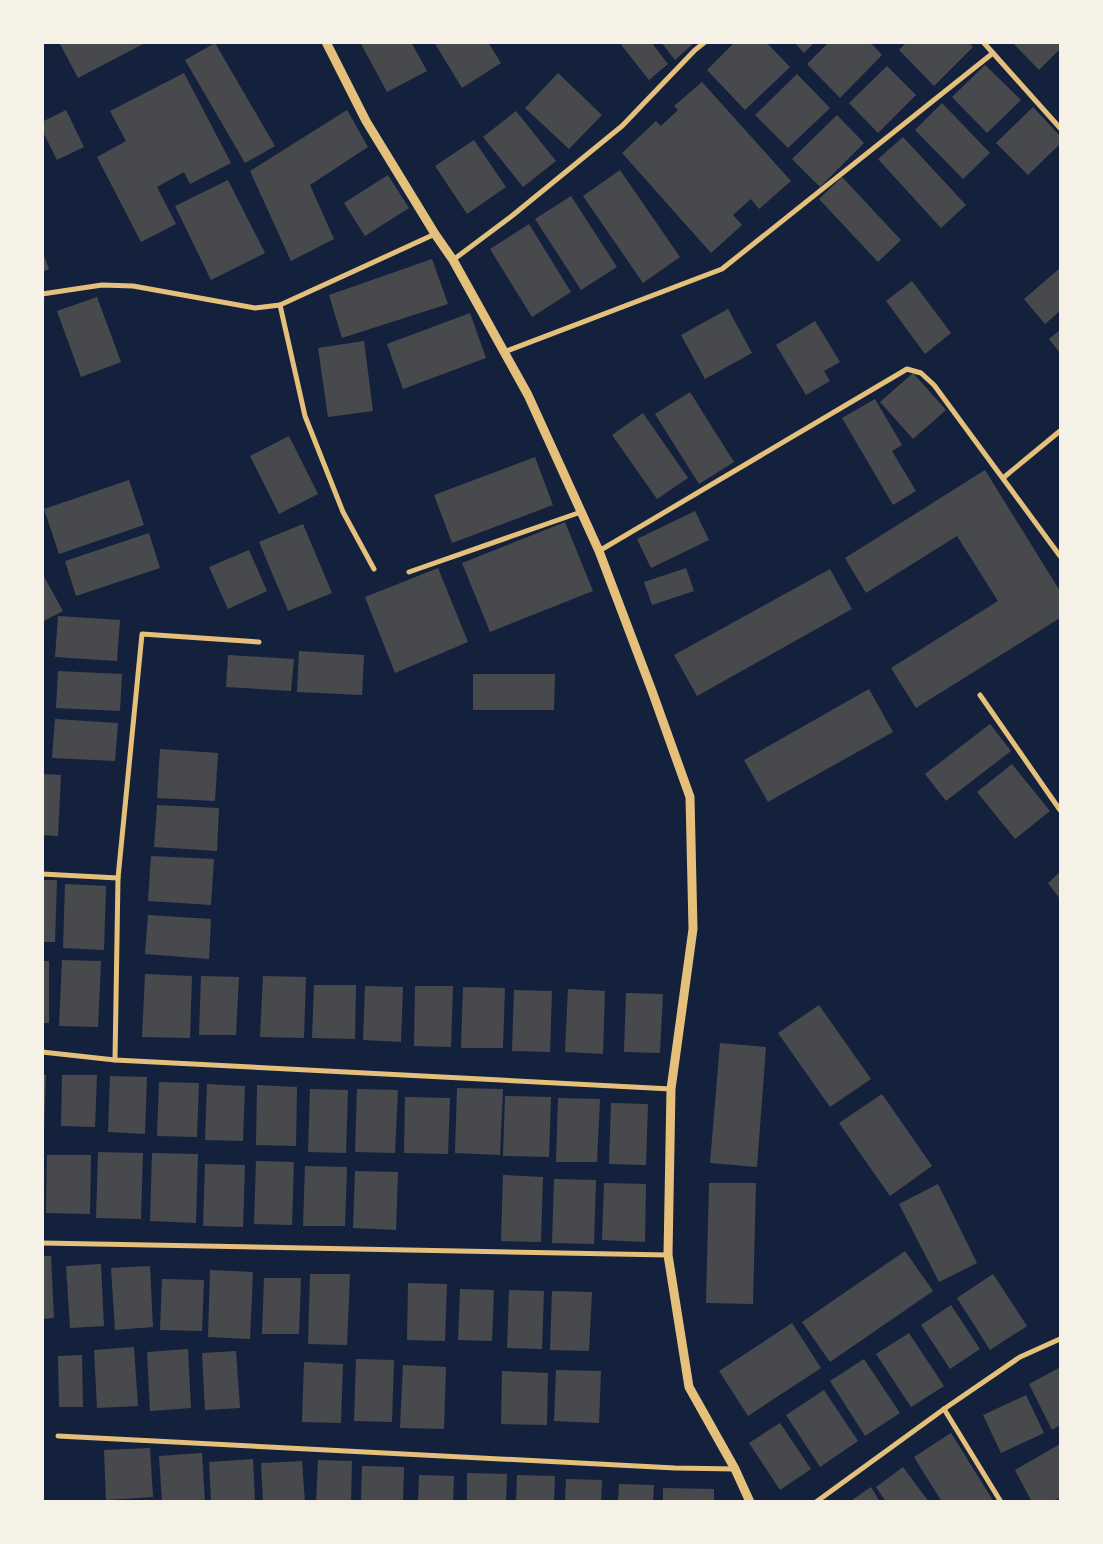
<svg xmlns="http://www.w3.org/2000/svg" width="1103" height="1544" font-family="'Source Serif 4',serif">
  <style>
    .building { fill: #48494c }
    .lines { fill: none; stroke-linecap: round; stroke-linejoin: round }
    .minor { stroke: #e5c07b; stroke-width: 5 }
    .tertiary { stroke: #e5c07b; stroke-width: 9 }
  </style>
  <rect width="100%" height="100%" fill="#14213d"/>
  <g class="building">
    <polygon points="59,42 147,42 78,78"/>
    <polygon points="360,42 411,42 427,71 387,92"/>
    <polygon points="434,42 488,42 501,63 462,88"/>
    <polygon points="619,42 651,42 668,64 649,80"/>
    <polygon points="661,42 695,42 675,60"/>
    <polygon points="735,42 766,42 790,67 745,110 707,70"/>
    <polygon points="794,42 815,42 804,53"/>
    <polygon points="829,42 870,42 882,55 840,98 807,64"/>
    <polygon points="907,42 969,42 973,47 934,86 899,50"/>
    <polygon points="1012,42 1060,42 1060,49 1039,70"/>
    <polygon points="215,43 275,146 245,163 185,60"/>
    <polygon points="985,65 1021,100 987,133 952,97"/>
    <polygon points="887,66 916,95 878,133 849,103"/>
    <polygon points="184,73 231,163 190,184 184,172 157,187 176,224 141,242 97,157 126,141 110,111"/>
    <polygon points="558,73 602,115 569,149 525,108"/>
    <polygon points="797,74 830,108 788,148 755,115"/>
    <polygon points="702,82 791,181 759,209 751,199 733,215 742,225 711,253 622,153 656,121 661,126 678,110 674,106"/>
    <polygon points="942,103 990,153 963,179 915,130"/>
    <polygon points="1033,107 1060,136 1060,144 1028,175 996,143"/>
    <polygon points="66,110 84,147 57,160 42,130 42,122"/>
    <polygon points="347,110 368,147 310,185 334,239 291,261 250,171"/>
    <polygon points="516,111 556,161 523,187 483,137"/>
    <polygon points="837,115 864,143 820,187 792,159"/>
    <polygon points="903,137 966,205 941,228 878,159"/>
    <polygon points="474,140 506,187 467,214 435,166"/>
    <polygon points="620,170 680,257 643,283 583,196"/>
    <polygon points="388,175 409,208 365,236 344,203"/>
    <polygon points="842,177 901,240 878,262 819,199"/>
    <polygon points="228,180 265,253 211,280 175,206"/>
    <polygon points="571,196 617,267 581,290 535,219"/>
    <polygon points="529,224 571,292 532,317 490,249"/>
    <polygon points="43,253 49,269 43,272"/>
    <polygon points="432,259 448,304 342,338 329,295"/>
    <polygon points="1060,268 1060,311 1045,324 1024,299"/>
    <polygon points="912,281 951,333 925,354 886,301"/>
    <polygon points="97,297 121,362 81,377 57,311"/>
    <polygon points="728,309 752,353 705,379 681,335"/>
    <polygon points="470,313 486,358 403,389 387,344"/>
    <polygon points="815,321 840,362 824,371 830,381 806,395 776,345"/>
    <polygon points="1060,330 1060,353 1049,339"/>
    <polygon points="364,341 373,411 328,417 318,348"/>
    <polygon points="913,373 946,410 913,439 880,402"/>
    <polygon points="690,392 734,462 699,484 655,414"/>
    <polygon points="875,399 902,445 892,451 916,491 893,505 842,418"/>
    <polygon points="643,413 688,478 657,499 612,435"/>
    <polygon points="289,436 318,494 279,514 250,456"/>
    <polygon points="535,457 553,505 452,543 434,495"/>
    <polygon points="985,470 1060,591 1060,618 916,708 891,668 998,601 957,536 866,593 845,558"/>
    <polygon points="129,480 144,525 59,554 44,509"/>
    <polygon points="695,511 709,540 651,568 637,539"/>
    <polygon points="565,522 593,591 490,632 462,563"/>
    <polygon points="303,524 332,593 288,611 259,542"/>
    <polygon points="149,533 160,568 76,596 65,561"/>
    <polygon points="249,550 267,591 228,609 209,567"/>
    <polygon points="438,568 468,642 395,673 365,597"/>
    <polygon points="686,568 694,591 652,605 644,582"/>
    <polygon points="830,569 852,609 697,696 674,655"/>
    <polygon points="42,573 63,611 42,622"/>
    <polygon points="58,616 120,620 117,661 55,657"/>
    <polygon points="299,651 364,655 362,695 297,692"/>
    <polygon points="228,655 294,659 291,691 226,687"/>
    <polygon points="58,671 122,674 120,711 56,708"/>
    <polygon points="473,674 555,674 554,710 473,710"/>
    <polygon points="869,689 893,732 768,802 744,760"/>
    <polygon points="55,719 118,723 115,761 52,758"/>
    <polygon points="990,724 1011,751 946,801 925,774"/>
    <polygon points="160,749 218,753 215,801 157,798"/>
    <polygon points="1012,764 1050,811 1015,839 977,792"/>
    <polygon points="42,774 61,775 58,836 42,835"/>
    <polygon points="157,805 219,808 217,851 154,847"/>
    <polygon points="151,856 214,859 211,905 148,901"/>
    <polygon points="1060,872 1060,899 1048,883"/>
    <polygon points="42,880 57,880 55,942 42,942"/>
    <polygon points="65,884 106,886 104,950 63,948"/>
    <polygon points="148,915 211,919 209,959 145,954"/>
    <polygon points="62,960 101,961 98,1027 59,1026"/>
    <rect x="42" y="961" width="7" height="62"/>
    <polygon points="145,974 192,976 190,1038 142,1037"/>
    <polygon points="201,976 239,977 236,1035 199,1035"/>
    <polygon points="263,976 306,977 304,1038 260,1037"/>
    <polygon points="314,985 356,985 355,1039 312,1038"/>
    <polygon points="365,986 403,987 401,1042 363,1040"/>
    <polygon points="415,986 453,986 451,1047 414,1046"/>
    <polygon points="463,987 505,988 503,1048 461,1048"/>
    <polygon points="568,989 605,991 603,1054 565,1052"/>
    <polygon points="514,990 552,991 550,1052 512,1051"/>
    <polygon points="626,993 663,994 660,1053 624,1052"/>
    <polygon points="819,1005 871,1079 830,1107 778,1033"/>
    <polygon points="720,1043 766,1047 757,1167 710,1163"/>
    <polygon points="42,1075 46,1075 44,1127 42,1127"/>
    <polygon points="62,1075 97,1075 95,1127 61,1126"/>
    <polygon points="110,1076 147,1077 145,1134 108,1132"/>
    <polygon points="159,1082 199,1083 197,1137 157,1136"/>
    <polygon points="207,1084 245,1086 243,1141 205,1140"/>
    <polygon points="257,1085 297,1087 296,1146 256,1145"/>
    <polygon points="457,1088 503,1089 500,1155 455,1153"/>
    <polygon points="310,1089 348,1090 346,1153 308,1152"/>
    <polygon points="357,1089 398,1090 395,1153 355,1152"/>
    <polygon points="882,1094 932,1166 890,1196 839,1123"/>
    <polygon points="505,1096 551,1097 549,1157 503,1156"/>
    <polygon points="405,1097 450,1098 448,1154 404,1153"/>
    <polygon points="558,1098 600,1099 597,1162 556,1162"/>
    <polygon points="611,1103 648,1104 646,1165 609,1164"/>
    <polygon points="98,1152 143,1153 141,1219 96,1218"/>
    <polygon points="152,1153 198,1154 196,1223 150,1221"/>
    <polygon points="47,1155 91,1155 90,1214 46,1213"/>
    <polygon points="256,1161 294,1162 292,1225 254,1224"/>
    <polygon points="205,1164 245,1165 243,1227 203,1226"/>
    <polygon points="305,1166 347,1167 345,1226 303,1226"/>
    <polygon points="355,1171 398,1172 396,1230 353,1228"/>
    <polygon points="503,1175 543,1177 541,1242 501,1241"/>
    <polygon points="554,1179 596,1180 594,1244 552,1243"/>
    <polygon points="604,1183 646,1184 645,1242 602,1240"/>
    <polygon points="709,1183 756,1183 753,1304 706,1303"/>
    <polygon points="938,1184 977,1263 939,1282 899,1204"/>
    <polygon points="905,1251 933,1291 830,1362 802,1322"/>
    <polygon points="42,1256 51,1256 54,1318 42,1319"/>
    <polygon points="101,1264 104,1326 70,1328 66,1266"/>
    <polygon points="150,1266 153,1327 115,1330 111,1268"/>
    <polygon points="210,1270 253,1272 250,1339 208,1337"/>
    <polygon points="310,1274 350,1274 347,1345 308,1344"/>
    <polygon points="993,1274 1027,1326 990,1350 957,1298"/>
    <polygon points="264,1278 301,1278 299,1334 262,1334"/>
    <polygon points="162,1279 204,1280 202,1331 160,1330"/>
    <polygon points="408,1283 447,1284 445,1341 407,1340"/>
    <polygon points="460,1289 494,1290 492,1341 458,1340"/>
    <polygon points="509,1290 544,1291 542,1349 507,1348"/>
    <polygon points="552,1291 592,1292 589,1351 550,1350"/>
    <polygon points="951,1305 980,1349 950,1369 921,1325"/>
    <polygon points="792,1323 821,1368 748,1416 719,1371"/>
    <polygon points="909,1333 944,1386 911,1407 876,1354"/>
    <polygon points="134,1347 138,1406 97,1408 94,1350"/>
    <polygon points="188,1349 191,1408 150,1411 147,1352"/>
    <polygon points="236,1351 240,1408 205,1410 202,1353"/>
    <polygon points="82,1355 83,1407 59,1407 58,1356"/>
    <polygon points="356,1359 394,1360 392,1422 354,1421"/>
    <polygon points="864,1359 900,1413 865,1436 830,1381"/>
    <polygon points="304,1362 343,1364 341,1423 302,1422"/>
    <polygon points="403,1365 446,1367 444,1429 400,1428"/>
    <polygon points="1059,1368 1060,1371 1060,1425 1052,1430 1029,1384"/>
    <polygon points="556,1370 601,1371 599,1423 554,1421"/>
    <polygon points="502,1371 548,1373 547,1425 501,1424"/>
    <polygon points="824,1390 858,1441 820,1467 786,1415"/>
    <polygon points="1026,1395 1044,1433 1001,1453 983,1415"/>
    <polygon points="780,1423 811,1469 780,1490 749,1443"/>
    <polygon points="951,1433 994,1502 942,1502 914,1457"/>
    <polygon points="1060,1444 1060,1497 1053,1502 1032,1502 1015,1470"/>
    <polygon points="150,1448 153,1497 106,1500 104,1450"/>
    <polygon points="202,1453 205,1502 162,1502 159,1456"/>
    <polygon points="253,1459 255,1502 211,1502 209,1462"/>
    <polygon points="318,1460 352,1461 351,1502 316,1502"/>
    <polygon points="302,1461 305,1502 263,1502 261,1463"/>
    <polygon points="362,1466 404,1467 403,1502 361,1502"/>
    <polygon points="903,1467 929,1502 886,1502 876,1487"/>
    <polygon points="467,1473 507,1474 506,1502 467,1502"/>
    <polygon points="419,1475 454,1476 453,1502 418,1502"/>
    <polygon points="517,1475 555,1476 554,1502 516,1502"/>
    <polygon points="566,1479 602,1480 601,1502 565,1502"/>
    <polygon points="619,1484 654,1485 653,1502 618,1502"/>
    <polygon points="871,1487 880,1502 849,1502"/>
    <polygon points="663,1488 714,1489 714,1502 663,1502"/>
  </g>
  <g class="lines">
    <g class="minor">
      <polyline points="993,53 1060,128"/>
      <polyline points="453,260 513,215 622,126 695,50 705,42"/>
      <polyline points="42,294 102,285 133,286 255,308 280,305 435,234"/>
      <polyline points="280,305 305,416 343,512 374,569"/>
      <polyline points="504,352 722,269 993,53 983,42"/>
      <polyline points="1003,478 1060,431"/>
      <polyline points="599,551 907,369 921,373 934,385 1060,556"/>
      <polyline points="409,572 581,512"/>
      <polyline points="980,695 1060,810"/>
      <polyline points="42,874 118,878"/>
      <polyline points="42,1052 115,1060 671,1089"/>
      <polyline points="115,1060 118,878 142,634 259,642"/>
      <polyline points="42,1243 668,1255"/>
      <polyline points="944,1409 1001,1502"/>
      <polyline points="58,1436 675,1468 735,1469"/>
      <polyline points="816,1502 944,1409 1020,1357 1060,1339"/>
    </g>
    <polyline class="tertiary" points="326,42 366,121 435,234 453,260 528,395 599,551 652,691 690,797 693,929 671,1089 668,1255 689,1387 735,1469 750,1502"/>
  </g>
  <rect width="1103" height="1544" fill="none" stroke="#f6f1e7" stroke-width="88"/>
</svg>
